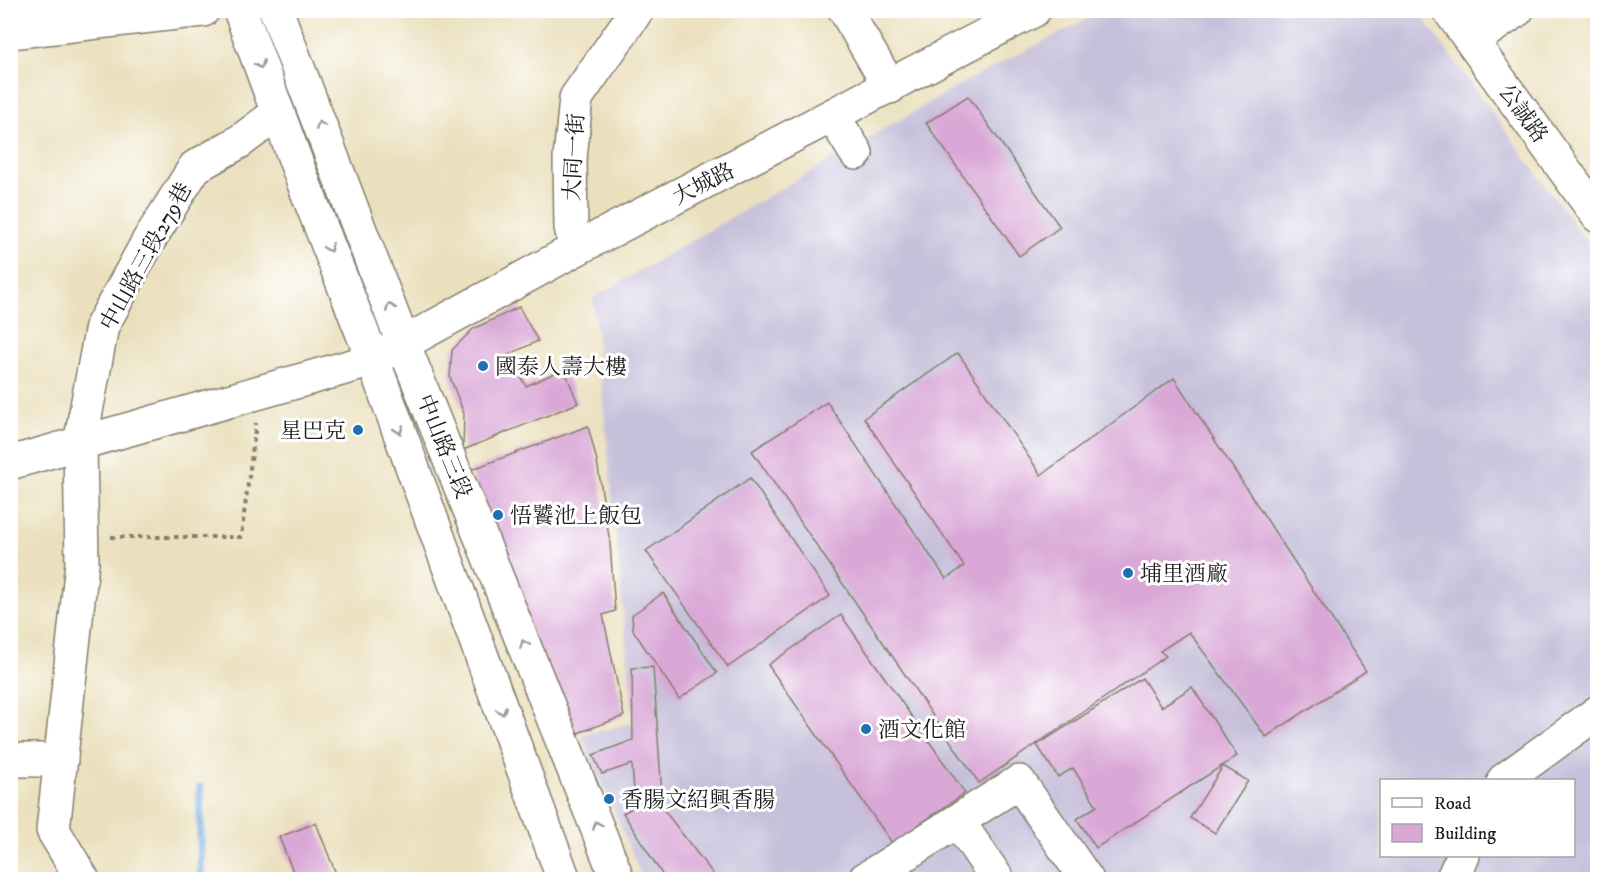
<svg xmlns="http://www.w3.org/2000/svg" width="1608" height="890" font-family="'IM FELL DW Pica','Noto Serif TC',serif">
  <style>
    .industrial { fill: #c6c0da; fill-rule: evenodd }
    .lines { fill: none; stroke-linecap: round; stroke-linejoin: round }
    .stream { stroke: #70a9e0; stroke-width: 8 }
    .building { fill: #daa8d7 }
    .minor-casing { stroke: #847e6d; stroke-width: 36 }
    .path { stroke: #847e6d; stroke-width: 4; stroke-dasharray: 4.5 4.5; stroke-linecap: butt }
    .minor { stroke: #fff; stroke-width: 33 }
    .oneway { stroke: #999 }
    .poi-dot { fill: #1f6fb2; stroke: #fff; stroke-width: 2 }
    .labels { text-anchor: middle; stroke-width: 6; stroke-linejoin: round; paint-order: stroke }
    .street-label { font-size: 22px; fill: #1c1c1c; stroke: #fff }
    .poi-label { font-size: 22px; fill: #1c1c1c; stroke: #fff; text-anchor: start }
  </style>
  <rect width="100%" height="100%" fill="#fff"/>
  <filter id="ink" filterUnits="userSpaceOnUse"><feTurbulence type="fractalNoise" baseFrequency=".0167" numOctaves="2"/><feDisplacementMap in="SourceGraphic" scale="12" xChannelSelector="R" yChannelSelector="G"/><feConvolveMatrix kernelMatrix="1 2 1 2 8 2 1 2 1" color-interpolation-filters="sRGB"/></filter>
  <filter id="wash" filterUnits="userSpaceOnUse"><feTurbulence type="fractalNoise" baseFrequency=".008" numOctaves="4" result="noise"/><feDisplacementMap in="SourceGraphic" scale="24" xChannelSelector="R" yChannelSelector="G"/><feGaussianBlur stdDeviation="1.35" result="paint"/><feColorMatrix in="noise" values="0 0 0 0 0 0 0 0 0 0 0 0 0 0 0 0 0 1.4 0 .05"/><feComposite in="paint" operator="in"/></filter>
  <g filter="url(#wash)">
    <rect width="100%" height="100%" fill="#ebe0be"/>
    <path class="industrial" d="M1103,11H1418L1597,256V879H643L581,735L634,723L593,298L970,79ZM1382,780H1574V856H1382Z"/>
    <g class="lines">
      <polyline class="stream" points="200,788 201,880"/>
    </g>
    <g id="blocks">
      <g class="building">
        <polygon points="968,96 1060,227 1019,256 926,123"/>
        <polygon points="519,307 538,341 508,355 526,386 564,369 578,403 463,450 464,414 450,377 452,350 473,329"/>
        <polygon points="958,353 1041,475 1174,378 1366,671 1266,737 1189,632 1160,651 1166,656 979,783 752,451 827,402 946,579 964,566 864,418"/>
        <polygon points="588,426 597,461 610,543 615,611 603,615 624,716 570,736 470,470"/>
        <polygon points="750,478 830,596 728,667 646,551"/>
        <polygon points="663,593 717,673 679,699 633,630 632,615"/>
        <polygon points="841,615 965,793 892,843 768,665"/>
        <polygon points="653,667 663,809 717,879 665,879 623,813 635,806 632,764 602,774 593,755 633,740 632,668"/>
        <polygon points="1142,678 1161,707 1192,687 1237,756 1096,848 1077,819 1097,806 1073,768 1058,777 1037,745"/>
        <polygon points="1223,766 1248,781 1215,833 1190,818"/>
        <polygon points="316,823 338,879 296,879 279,837"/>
      </g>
    </g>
  </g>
  <g filter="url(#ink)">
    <use href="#blocks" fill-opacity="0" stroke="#847e6d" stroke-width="1.5"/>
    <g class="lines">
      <g class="minor-casing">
        <g id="minor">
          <polyline points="240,10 306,189 373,360 564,880"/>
          <polyline points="276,10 403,343 618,880"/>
          <polyline points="845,10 890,87"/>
          <polyline points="1449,10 1598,216"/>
          <polyline points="10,32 203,10"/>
          <polyline points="1472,41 1517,10"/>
          <polyline points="833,116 856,153"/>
          <polyline points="576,249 571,227 570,159 576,98 637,10"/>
          <polyline points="10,463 373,360 576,249 1034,10"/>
          <polyline points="10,760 61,760"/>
          <polyline points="1504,780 1598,712"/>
          <polyline points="958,821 998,880"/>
          <polyline points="83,880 53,830 82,563 80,444 102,326 149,240 195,167 239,142 278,113"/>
          <polyline points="864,880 1019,782 1087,880"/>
          <polyline points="1452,880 1463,856"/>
        </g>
      </g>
      <polyline class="path" points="111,537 241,537 256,423"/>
      <use href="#minor" class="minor"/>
    </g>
    <defs><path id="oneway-chevron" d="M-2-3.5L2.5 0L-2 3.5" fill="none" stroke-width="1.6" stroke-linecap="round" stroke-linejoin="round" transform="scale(1.5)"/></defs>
    <g class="oneway">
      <use href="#oneway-chevron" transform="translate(260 65) rotate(70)"/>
      <use href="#oneway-chevron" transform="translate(320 125) rotate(-111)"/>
      <use href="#oneway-chevron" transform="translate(329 248) rotate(68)"/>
      <use href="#oneway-chevron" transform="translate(390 307) rotate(-111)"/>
      <use href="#oneway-chevron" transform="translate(399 430) rotate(70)"/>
      <use href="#oneway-chevron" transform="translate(524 644) rotate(-112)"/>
      <use href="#oneway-chevron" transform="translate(502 711) rotate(70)"/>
      <use href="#oneway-chevron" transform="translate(597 825) rotate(-112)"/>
    </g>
  </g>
  <g class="poi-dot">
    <circle cx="483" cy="366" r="6"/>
    <circle cx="358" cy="430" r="6"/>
    <circle cx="498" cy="515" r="6"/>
    <circle cx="1128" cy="573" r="6"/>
    <circle cx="866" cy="729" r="6"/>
    <circle cx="609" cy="799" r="6"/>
  </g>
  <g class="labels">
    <g class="street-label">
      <text transform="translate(1524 113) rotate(54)" y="8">公誠路</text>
      <text transform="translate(573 157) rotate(-87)" y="8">大同一街</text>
      <text transform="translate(703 183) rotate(-27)" y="8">大城路</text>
      <text transform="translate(145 256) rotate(-61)" y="8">中山路三段279巷</text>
      <text transform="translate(445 446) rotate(68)" y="8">中山路三段</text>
    </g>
    <g class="poi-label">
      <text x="495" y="374">國泰人壽大樓</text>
      <text x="346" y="438" text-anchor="end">星巴克</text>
      <text x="510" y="523">悟饕池上飯包</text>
      <text x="1140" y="581">埔里酒廠</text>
      <text x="878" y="737">酒文化館</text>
      <text x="621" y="807">香腸文紹興香腸</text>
    </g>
  </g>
  <rect width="1608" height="890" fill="none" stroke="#fff" stroke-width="36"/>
  <rect x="1380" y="779" width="195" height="78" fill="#ffffff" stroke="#a4a4a4" stroke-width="1.5"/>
  <rect x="1392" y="798" width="30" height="9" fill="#ffffff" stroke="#a4a4a4" stroke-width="1.5"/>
  <text x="1434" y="809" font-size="18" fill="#1c1c1c">Road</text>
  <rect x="1392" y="824" width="30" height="18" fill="#daa8d7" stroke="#a4a4a4" stroke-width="1.5"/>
  <text x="1434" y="839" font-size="18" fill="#1c1c1c">Building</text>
</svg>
